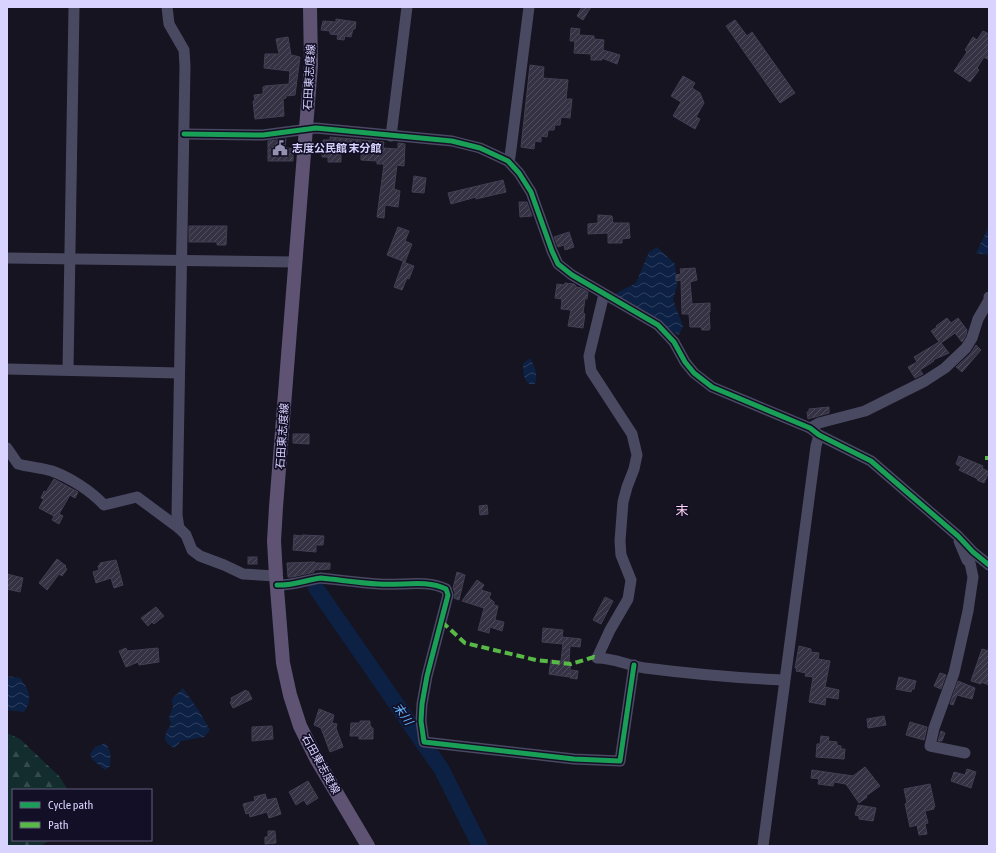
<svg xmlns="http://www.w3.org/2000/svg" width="996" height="853" font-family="'Asap Condensed','Noto Sans JP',sans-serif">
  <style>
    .forest { fill: url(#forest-firs) }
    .water { fill: url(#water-waves) }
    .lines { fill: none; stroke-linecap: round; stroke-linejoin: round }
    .river { stroke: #0d2144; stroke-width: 16 }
    .building { fill: url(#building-hatch); stroke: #433f54 }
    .minor { stroke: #4a4962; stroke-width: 11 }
    .major { stroke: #5e5373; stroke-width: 14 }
    .quiet { stroke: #58b947; stroke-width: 4; stroke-dasharray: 8 4; stroke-linecap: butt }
    .cycleway-casing { stroke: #130f26; stroke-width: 8 }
    .cycleway { stroke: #1a9f57; stroke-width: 5 }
    .labels { text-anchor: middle; stroke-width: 3.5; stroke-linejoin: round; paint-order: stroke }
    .street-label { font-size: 11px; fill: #d9d4ff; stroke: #130f26 }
    .poi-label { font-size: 11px; font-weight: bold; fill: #d9d4ff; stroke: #130f26; text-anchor: start }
    .water-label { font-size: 12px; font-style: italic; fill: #62b6ff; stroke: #130f26 }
    .quarter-label { font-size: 13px; fill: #ffd6f0; stroke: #130f26 }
  </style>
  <defs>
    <pattern id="forest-firs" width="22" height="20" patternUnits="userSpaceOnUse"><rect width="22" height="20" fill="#132c2d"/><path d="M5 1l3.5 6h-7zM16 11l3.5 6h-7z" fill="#354a4c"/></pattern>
    <pattern id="water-waves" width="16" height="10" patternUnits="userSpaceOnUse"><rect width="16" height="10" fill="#0d2144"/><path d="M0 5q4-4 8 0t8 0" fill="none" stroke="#304060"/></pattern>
    <pattern id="building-hatch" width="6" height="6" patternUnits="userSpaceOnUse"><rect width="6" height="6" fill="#343243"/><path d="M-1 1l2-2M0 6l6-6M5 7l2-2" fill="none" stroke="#514f5f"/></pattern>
  </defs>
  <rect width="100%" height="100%" fill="#161421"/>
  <polygon class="forest" points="7,733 20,739 59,776 68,790 13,790 13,840 50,840 41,846 7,846"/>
  <g class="water">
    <polygon points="989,225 989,255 976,253 988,228"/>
    <polygon points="657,247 675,264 677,285 673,300 683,326 679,335 609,297 636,283 649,252"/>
    <path d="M530,358C535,367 538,374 535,384H529C523,378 523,372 523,364Z"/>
    <path d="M7,676L20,678C29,689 33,700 24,712L7,710Z"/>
    <path d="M183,688L199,711L210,730L204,737L181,741L175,748C161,742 164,735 171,724L169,718L173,706L172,704V699Z"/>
    <path d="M105,743C111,750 111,756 110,766L105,770L93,760L90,754L95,747Z"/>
  </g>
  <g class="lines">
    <polyline class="river" points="316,588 442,770 480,846"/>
  </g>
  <g class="building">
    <polygon points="582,7 591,7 583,20 577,16"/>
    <polygon points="336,19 356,22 355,29 353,29 351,37 345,36 344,40 337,39 338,35 330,34 330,31 321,30 323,21 336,22"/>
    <polygon points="735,20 747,36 752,32 795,93 780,103 726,26"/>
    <polygon points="571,28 580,29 579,35 594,36 594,39 604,40 603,50 620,55 617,64 602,58 602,60 591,60 591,54 574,53 575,41 570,41"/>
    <polygon points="983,31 989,34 989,60 984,57 977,68 979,70 970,82 954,71 967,52 965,50 973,37 977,40"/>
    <polygon points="288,37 291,55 300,57 295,95 286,96 286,98 283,99 284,116 255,119 253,101 255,101 254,95 263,94 263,87 265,86 289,84 290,71 264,68 265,54 279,54 276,39"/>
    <polygon points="530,65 544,67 543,78 568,80 566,99 572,99 570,118 561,117 560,125 555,125 554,130 548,130 547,137 541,136 541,142 535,141 534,149 521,147"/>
    <polygon points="683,76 695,83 692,88 700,93 704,103 696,117 700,119 695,129 673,116 681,102 671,96"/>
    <polygon points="330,137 384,142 383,148 398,149 398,143 405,144 404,166 397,165 394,189 400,191 398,207 385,205 384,218 377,217 384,164 377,164 377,161 361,160 361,153 341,152 341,162 328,162 328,157 322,157 323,140 330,140"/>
    <polygon points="286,139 285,146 287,148 293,149 293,161 268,161 268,141"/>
    <polygon points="414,176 426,178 424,193 412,192"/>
    <polygon points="503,180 506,192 476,199 476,197 451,204 448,193"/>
    <polygon points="519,202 527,202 532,216 520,217"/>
    <polygon points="598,215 612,216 613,223 629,223 630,238 622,239 622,243 608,243 608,233 588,234 588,224 598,223"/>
    <polygon points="189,226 227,226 226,245 217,245 217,242 189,242"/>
    <polygon points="398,227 409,231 405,241 412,244 405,262 387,255"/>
    <polygon points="569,232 574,247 565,250 564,245 558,247 554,237"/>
    <polygon points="403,262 414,266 409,279 407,278 402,290 394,287"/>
    <polygon points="695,268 697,280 690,282 692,304 710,303 710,312 709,312 710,328 709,330 702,330 701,327 690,327 689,314 682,314 681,280 676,281 676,275 681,274 680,269"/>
    <polygon points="565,283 574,284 576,286 576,287 581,288 588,292 587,299 585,299 583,313 585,314 583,328 568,326 571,310 561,309 562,299 555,298 557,284 564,285"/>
    <polygon points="947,318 951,323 958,318 967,330 966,335 962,342 955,333 941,343 949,353 933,360 934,361 920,370 923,374 915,378 908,367 917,362 914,357 939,342 931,331 937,327 936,326"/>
    <polygon points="976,345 981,350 962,372 956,367 971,353"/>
    <polygon points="829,407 829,413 808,419 807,412 809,412 809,409"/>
    <polygon points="293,434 309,434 309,444 293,443"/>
    <polygon points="959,456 983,466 982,468 989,472 984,483 977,480 978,479 959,470 961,467 956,464"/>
    <polygon points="54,479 78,492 75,498 70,495 59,514 63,516 59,524 52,520 54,516 39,508 44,499 41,498 44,491 46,492"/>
    <polygon points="487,505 488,514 480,515 479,506"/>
    <polygon points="294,535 302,536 302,535 324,536 323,545 316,545 316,552 293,550"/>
    <rect x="248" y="557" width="9" height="7"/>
    <polygon points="57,559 66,566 65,567 67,569 62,576 59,574 47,590 39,583"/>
    <polygon points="116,560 123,585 114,588 111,578 96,583 93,572 99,570 98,566 100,565 100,563"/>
    <polygon points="315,562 315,563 330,563 330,569 314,570 314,572 292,577 288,577 287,563"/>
    <polygon points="457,572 465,575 459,600 454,598 455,593 453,588"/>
    <polygon points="7,574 23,578 20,592 7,589"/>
    <polygon points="477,580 484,585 481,590 491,593 489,598 494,602 494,605 498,606 495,620 504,622 502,631 490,627 489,633 478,630 484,608 462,601"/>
    <polygon points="605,597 613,601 601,624 593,620"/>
    <polygon points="156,607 164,616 154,624 152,622 148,626 141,618"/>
    <polygon points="543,628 563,630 562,637 581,639 580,647 570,646 569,662 571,663 569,677 549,674 551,660 561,661 563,644 542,642"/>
    <polygon points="799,646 811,649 811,652 819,653 818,659 830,661 825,687 839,690 838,699 826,697 825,705 809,702 813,677 805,676 806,673 796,671 797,668 795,668"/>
    <polygon points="126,648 127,651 158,648 159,662 139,665 138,662 126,667 119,651"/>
    <polygon points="982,649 989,651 989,685 981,682 981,684 971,681"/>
    <polygon points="571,670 578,671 577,679 570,678"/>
    <polygon points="940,673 946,675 941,689 934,686"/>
    <polygon points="899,677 916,681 914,689 912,689 911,692 896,689"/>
    <polygon points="958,681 975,688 972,699 957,695 953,705 950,704"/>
    <polygon points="246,690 247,692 248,691 252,699 233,708 230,702 232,701 231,698"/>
    <polygon points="319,709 334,715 332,723 337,724 336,728 343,747 330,752 321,728 314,725"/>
    <polygon points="884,716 886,725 868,728 867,719"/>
    <polygon points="360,721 370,721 370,726 371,726 371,728 373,728 373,739 359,739 359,736 350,736 351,723 360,723"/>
    <polygon points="910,722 927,727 924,740 906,735"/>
    <polygon points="272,726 273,739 252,741 252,727"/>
    <polygon points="941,731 945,733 942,741 938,741"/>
    <polygon points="821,736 829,737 828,741 837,742 837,745 841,746 841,749 845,749 844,759 816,757 817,744 820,744"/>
    <polygon points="865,767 880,786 866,796 867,797 859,803 846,784 834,782 833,786 818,784 819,779 811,778 812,770 853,776"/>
    <polygon points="967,769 976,772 971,788 951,781 954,772 965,775"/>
    <polygon points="308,781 318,798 307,805 304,800 296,805 289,792"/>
    <polygon points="930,784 935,807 933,807 934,809 925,811 928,823 925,824 927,834 919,835 917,825 910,827 905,804 907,803 904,789"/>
    <polygon points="265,794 267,800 276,798 281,814 269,818 267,812 250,817 249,813 246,814 243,804 255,801 254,797"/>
    <polygon points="858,805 876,808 873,821 859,819 859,816 855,815"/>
    <polygon points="268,831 275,831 276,843 265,844 265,837 268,837"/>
  </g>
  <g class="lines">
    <g class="minor">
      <polyline points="167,7 169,24 184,50 185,66 177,515 179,528"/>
      <polyline points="184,134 263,135 316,128 452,141 480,148 508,161 519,173 531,192 552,251 558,264 572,275 658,325 674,342 685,362 694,373 712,387 810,428 819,435 871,461 908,493 958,536 973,552 989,565"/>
      <polyline points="391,136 407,7"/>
      <polyline points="508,161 510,157 529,7"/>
      <polyline points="7,258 295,262"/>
      <path d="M604,294L589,356L591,371L632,434L637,455L634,469L627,487L623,502L620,541L621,555L631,580L628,599L610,630L597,658C614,658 629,666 645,668C692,674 738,678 784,680"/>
      <polyline points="7,369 179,373"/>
      <polyline points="68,370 74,7"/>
      <polyline points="810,428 819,423 865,411 925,381 945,368 966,348 972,338 978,319 989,300 989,297"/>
      <path d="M7,448L18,464C29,467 42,468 52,471C71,478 91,491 104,505L137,497L179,528L186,535L192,550L200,556L224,565L243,574L276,576"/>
      <polyline points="959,541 967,560 970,563 973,577 968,611 954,673 934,728 930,746 965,753"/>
      <path d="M277,585C293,586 305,580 321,578C341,580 360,583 379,584C401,586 426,579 446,589L448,595L427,676L422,704L421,721L424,742L574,759L620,761L634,665"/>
      <polyline points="763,846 816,446 819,435"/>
    </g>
    <polyline class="major" points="310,7 311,65 276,507 274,541 276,576 283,663 290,695 300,726 317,760 368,846"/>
    <g class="quiet">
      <polyline points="985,458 989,458"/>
      <polyline points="442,622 465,643 536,660 571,664 594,657 597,658"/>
    </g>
    <g class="cycleway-casing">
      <g id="cycleway">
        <polyline points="184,134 263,135 316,128 452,141 480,148 508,161 519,173 531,192 552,251 558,264 572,275 658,325 674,342 685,362 694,373 712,387 810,428 819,435 871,461 908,493 958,536 973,552 989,565"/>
        <path d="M277,585C293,586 305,580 321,578C341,580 360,583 379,584C401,586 426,579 446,589L448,595L427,676L422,704L421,721L424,742L574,759L620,761L634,665"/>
      </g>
    </g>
    <use href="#cycleway" class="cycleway"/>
  </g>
  <defs>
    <g id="civic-bare" transform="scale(1.2)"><path d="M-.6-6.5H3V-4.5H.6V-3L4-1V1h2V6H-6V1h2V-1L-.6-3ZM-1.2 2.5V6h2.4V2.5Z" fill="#9591b1" stroke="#130f26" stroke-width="2.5" paint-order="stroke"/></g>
  </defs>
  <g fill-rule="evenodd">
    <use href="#civic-bare" x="280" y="148"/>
  </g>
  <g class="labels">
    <g class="street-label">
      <text transform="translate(309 77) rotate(-87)" y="4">石田東志度線</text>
      <text transform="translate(282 436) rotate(-86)" y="4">石田東志度線</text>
      <text transform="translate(321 764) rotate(61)" y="4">石田東志度線</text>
    </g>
    <g class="poi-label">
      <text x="292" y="152">志度公民館 末分館</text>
    </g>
    <g class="water-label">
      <text transform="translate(403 714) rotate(55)" y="4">末川</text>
    </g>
    <g class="quarter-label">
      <text x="682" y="515">末</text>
    </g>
  </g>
  <rect width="996" height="853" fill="none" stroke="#d9d4ff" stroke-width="16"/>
  <rect x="12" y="789" width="140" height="52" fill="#130f26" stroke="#625e7d"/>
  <rect x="20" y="802" width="20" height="6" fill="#1a9f57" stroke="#625e7d"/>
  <text x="48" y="809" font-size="12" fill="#d9d4ff">Cycle path</text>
  <rect x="20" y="822" width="20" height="6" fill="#58b947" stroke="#625e7d"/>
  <text x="48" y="829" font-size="12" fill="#d9d4ff">Path</text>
</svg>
